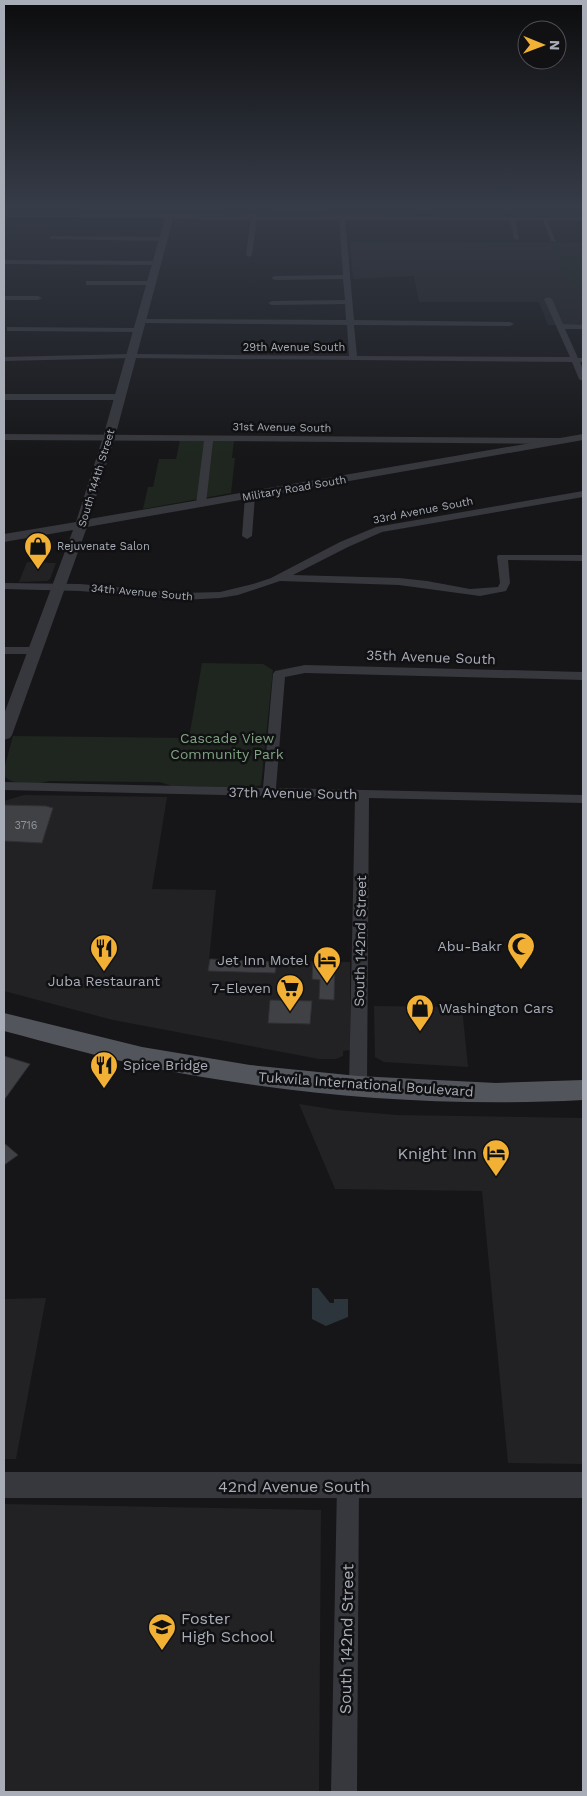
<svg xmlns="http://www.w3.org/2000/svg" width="587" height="1796" font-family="'Work Sans',sans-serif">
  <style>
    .built { fill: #222225 }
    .green { fill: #1e261f }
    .water { fill: #2c353c }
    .building { fill: #404145; stroke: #303034 }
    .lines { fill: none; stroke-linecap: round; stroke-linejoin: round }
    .minor { fill: #37383d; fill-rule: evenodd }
    .tertiary { fill: #37383d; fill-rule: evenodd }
    .primary { fill: #53555c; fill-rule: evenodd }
    .labels { text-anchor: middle; stroke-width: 5; stroke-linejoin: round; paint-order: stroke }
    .far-street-label { font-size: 11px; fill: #a8adb8; stroke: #111113 }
    .far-poi-label { font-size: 11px; fill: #a8adb8; stroke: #111113; text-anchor: start }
    .number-label { font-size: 11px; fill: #8e929b }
    .street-label { font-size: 14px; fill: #a8adb8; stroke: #111113 }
    .park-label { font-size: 14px; fill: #7fa381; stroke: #111113 }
    .poi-label { font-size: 14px; fill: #a8adb8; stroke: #111113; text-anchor: end }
    .near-poi-label { font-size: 16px; fill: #a8adb8; stroke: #111113; text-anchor: end }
    .near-street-label { font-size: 16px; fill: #a8adb8; stroke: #111113 }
  </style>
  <rect width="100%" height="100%" fill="#161618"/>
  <g class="built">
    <polygon points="7,207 332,207 332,213 324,216 8,214 4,213"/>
    <polygon points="350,242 583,243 583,325 548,325 539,302 419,302 414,276 353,279"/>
    <polygon points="27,562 56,563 50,579 47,581 19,582"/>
    <polygon points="24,795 167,797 152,889 216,890 209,960 350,962 350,1050 343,1051 343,1056 336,1059 319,1059 113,1020 4,991 4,801"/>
    <polygon points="374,1006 462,1007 468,1067 384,1062 375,1057"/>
    <polygon points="299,1104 337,1110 397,1115 583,1118 583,1464 508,1463 482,1191 335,1189"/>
    <polygon points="46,1298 16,1459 4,1459 4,1299"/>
    <polygon points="4,1504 321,1510 319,1792 4,1792"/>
  </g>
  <g class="green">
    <polygon points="424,207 583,207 583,218 427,217"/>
    <polygon points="583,246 583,248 569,251 564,254 565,256 583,255 583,283 580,283 567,260 578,283 583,287 583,291 569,283 551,248"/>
    <polygon points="180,440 234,440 232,458 235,458 231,493 143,509 148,487 153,487 159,459 176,459"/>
    <path d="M202,663L263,664L273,670L261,785L251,788L172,786L160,782L49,781C37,785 15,786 5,777L4,769L13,736L189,738Z"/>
  </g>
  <polygon class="water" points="312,1288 318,1288 330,1303 334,1303 334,1299 348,1299 348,1317 326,1326 312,1319"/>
  <g class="building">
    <polygon points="4,805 46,806 53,808 42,843 4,841"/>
    <polygon points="210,959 277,962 275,973 208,971"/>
    <polygon points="313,963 335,964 334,1000 319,999 320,980 312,979"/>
    <polygon points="270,1000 312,1001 310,1024 268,1023"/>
    <polygon points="4,1056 30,1064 4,1100"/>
    <polygon points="4,1143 18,1155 4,1165"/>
  </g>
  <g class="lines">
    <g class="minor">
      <polygon points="254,215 257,217 252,255 249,257 246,255 251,217"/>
      <polygon points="342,216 345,218 354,320 510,322 514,324 510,326 354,325 357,356 570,357 544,299 548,297 552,299 563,324 583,325 583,329 565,329 578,358 583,358 583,362 580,362 583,370 583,381 579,379 572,362 131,358 4,361 4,357 131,354 349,356 347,325 141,323 137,321 141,319 346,320 345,304 272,305 268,303 272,301 345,300 343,279 275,280 271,278 275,276 343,275 339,218"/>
      <polygon points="510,218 515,219 519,240 514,239"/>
      <polygon points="542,218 547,219 556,242 551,241"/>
      <polygon points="52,236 164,237 167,239 164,241 50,239 50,237"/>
      <polygon points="4,260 157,261 160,263 157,265 4,264"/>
      <polygon points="86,281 152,281 156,283 152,285 86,285"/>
      <polygon points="4,296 38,296 42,298 38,300 4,300"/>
      <polygon points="7,327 139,328 143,330 139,332 10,331 7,331"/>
      <polygon points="4,394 120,394 124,397 120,400 4,400"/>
      <polygon points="4,434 560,438 565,441 560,444 213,441 206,504 201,507 196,504 204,441 4,440"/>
      <polygon points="583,491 583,497 382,532 348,547 293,575 399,578 427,581 470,589 498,587 500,583 497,557 498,555 583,555 583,561 508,560 510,583 506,591 480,596 399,585 280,581 238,595 220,598 183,600 80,591 4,589 4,583 80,584 183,593 220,592 253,584 271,578 340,542 376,527"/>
      <polygon points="250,493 255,496 252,536 247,539 242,536 245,496"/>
      <polygon points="35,647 41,651 39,654 4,654 4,647"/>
      <polygon points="305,665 583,672 583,680 305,673 285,677 276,788 583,795 583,803 369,798 367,1086 364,1090 358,1092 352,1090 349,1086 355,798 4,790 4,782 263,788 273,674 275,671"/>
      <polygon points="348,1476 356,1479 359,1486 357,1792 331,1792 337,1486 340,1479"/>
    </g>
    <g class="tertiary">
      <polygon points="4,213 583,217 583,221 173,219 115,437 89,519 583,434 583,440 87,527 12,735 10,738 4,740 4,714 73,530 4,542 4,534 76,522 103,437 165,218 4,217"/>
      <rect x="4" y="1472" width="579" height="26"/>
    </g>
    <path class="primary" d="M4,1013L142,1047L250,1065L358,1076L496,1083L583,1080V1100C437,1108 287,1095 143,1066C96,1056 50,1043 4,1031Z"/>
  </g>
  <linearGradient id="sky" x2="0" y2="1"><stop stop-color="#0c0c0d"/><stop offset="0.45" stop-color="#363c48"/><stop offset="1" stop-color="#363c48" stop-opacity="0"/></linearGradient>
  <rect width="587" height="458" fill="url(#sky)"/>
  <defs>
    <g id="shop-pin" transform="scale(1.4375)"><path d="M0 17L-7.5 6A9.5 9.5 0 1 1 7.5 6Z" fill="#f2b134" stroke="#111113"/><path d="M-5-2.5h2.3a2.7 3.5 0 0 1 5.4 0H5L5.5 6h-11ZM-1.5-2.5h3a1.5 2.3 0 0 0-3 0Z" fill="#111"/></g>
    <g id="mosque-pin" transform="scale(1.4375)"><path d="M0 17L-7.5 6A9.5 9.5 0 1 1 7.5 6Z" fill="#f2b134" stroke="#111113"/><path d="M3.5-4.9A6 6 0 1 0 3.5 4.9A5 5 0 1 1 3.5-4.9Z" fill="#111"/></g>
    <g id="restaurant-pin" transform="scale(1.4375)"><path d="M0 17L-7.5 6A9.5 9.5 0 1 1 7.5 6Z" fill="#f2b134" stroke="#111113"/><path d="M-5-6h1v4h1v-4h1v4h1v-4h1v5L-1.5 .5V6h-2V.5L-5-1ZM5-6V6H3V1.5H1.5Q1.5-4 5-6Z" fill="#111"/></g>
    <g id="hotel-pin" transform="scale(1.4375)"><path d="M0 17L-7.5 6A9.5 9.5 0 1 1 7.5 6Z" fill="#f2b134" stroke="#111113"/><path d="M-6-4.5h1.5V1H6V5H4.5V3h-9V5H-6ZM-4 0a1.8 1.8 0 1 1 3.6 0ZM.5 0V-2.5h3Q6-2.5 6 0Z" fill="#111"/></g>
    <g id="supermarket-pin" transform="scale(1.4375)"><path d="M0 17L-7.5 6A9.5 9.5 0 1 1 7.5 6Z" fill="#f2b134" stroke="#111113"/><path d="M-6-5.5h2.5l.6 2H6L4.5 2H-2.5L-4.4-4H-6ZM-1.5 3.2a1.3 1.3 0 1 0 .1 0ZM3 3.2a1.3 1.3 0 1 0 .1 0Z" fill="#111"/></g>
    <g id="school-pin" transform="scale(1.4375)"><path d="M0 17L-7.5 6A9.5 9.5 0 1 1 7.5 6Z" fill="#f2b134" stroke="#111113"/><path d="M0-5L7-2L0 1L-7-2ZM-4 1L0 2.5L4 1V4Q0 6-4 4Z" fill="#111"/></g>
  </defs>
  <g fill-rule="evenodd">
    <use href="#shop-pin" x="38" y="546"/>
    <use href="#mosque-pin" x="521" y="946"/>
    <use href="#restaurant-pin" x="104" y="948"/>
    <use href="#hotel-pin" x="327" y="960"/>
    <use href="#supermarket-pin" x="290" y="988"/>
    <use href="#shop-pin" x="420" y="1008"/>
    <use href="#restaurant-pin" x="104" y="1065"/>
    <use href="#hotel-pin" x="496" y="1153"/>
    <use href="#school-pin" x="162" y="1627"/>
  </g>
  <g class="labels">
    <g class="far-street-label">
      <text x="294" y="351">29th Avenue South</text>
      <text transform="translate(282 427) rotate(1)" y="4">31st Avenue South</text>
      <text transform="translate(96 478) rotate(-73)" y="4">South 144th Street</text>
      <text transform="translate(294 488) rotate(-10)" y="4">Military Road South</text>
      <text transform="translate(423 510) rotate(-11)" y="4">33rd Avenue South</text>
      <text transform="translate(142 592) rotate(5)" y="4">34th Avenue South</text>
    </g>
    <g class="far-poi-label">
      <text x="57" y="550">Rejuvenate Salon</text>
    </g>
    <g class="number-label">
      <text x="26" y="829">3716</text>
    </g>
    <g class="street-label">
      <text transform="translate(431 657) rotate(2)" y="5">35th Avenue South</text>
      <text transform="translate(293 793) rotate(1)" y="5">37th Avenue South</text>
      <text transform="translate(360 941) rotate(-89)" y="5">South 142nd Street</text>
      <text transform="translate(366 1084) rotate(4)" y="5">Tukwila International Boulevard</text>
    </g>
    <g class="park-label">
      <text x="227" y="743">Cascade View<tspan x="227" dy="16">Community Park</tspan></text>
    </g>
    <g class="poi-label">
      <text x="502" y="951">Abu-Bakr</text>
      <text x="308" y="965">Jet Inn Motel</text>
      <text x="104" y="986" text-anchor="middle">Juba Restaurant</text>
      <text x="271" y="993">7-Eleven</text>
      <text x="439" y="1013" text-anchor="start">Washington Cars</text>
      <text x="123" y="1070" text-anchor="start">Spice Bridge</text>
    </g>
    <g class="near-poi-label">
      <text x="477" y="1159">Knight Inn</text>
      <text x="181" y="1624" text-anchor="start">Foster<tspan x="181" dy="18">High School</tspan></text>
    </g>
    <g class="near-street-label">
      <text x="294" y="1492">42nd Avenue South</text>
      <text transform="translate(346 1639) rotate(-89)" y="6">South 142nd Street</text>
    </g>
  </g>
  <rect width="587" height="1796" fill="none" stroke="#a8adb8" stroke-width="10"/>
  <g transform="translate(542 45) rotate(91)"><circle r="24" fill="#111113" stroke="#4d4f55"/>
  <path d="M0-4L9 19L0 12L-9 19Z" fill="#f2b134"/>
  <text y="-8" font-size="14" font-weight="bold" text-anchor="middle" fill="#a8adb8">N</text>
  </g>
</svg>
